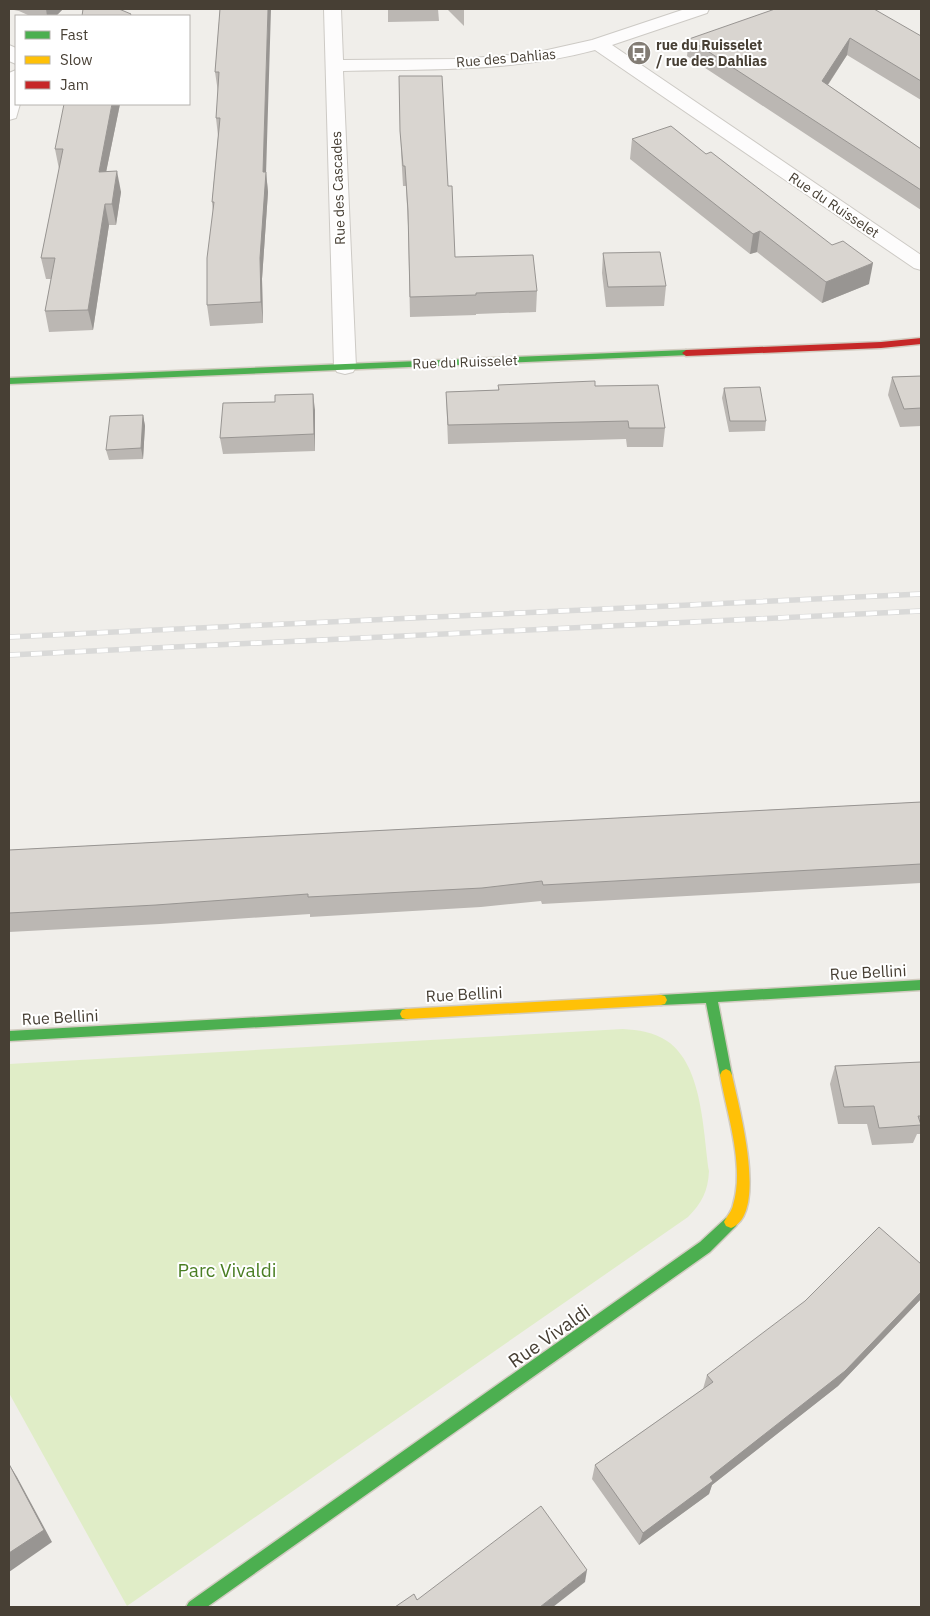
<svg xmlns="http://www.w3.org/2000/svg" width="930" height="1616" font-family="'IBM Plex Sans',sans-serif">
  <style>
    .green { fill: #e0edc7 }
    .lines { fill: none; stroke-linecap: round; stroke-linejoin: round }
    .street-casing { stroke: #cdcac5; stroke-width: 2 }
    .fast-casing { stroke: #d2ccc1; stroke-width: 3 }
    .slow-casing { stroke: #d2ccc1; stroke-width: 3 }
    .jam-casing { stroke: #d2ccc1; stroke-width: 3 }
    .street { fill: #fdfcfc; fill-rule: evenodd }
    .fast { fill: #4caf50; fill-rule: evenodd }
    .slow { fill: #ffc107; fill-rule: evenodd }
    .jam { fill: #c62828; fill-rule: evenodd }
    .rail-casing { stroke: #d9d9d8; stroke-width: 5.5 }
    .rail { stroke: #fff; stroke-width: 4; stroke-dasharray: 11; stroke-linecap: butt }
    .wall { fill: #bbb7b3 }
    .shaded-wall { fill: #989592 }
    .building { fill: #d9d5d0; stroke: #989592 }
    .labels { text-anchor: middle; stroke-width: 4; stroke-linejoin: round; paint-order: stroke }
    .far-poi-label { font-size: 14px; font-weight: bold; fill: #473f34; stroke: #fff; text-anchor: start }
    .far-street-label { font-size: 14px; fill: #473f34; stroke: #fff }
    .street-label { font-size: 16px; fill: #473f34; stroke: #fff }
    .near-park-label { font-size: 19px; fill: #4a7e23; stroke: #fff }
    .near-street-label { font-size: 19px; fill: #473f34; stroke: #fff }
  </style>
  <rect width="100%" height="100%" fill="#f0eeea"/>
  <path class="green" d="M623,1029C638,1030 654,1032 667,1041C703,1065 703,1132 709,1171C708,1191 702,1203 688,1217L127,1606L9,1393V1064Z"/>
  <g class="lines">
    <g class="street-casing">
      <g id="street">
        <path d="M324,9H341L343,60L459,59L534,53L592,40L685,9H709L707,13L612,45L921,255V270L914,268L595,50C513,72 428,69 343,71L356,367L353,372L345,374L337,372L334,367Z"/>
        <polygon points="9,45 16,48 16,64 9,61"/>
        <polygon points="16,70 16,104 20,104 16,118 9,120 9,73"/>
      </g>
    </g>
    <g class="fast-casing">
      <g id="fast">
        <polygon points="686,350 690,353 689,355 9,384 9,378"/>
        <polygon points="921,980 921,990 718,1002 732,1075 730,1079 726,1081 722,1079 720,1075 706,1003 661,1005 657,1004 655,1000 657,996 661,995"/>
        <polygon points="406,1009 410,1010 412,1014 410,1018 406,1019 9,1041 9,1031"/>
        <polygon points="731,1216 736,1218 738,1222 736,1226 710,1252 207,1607 186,1607 189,1602 700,1242 726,1218"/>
      </g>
    </g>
    <g class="slow-casing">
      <g id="slow">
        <polygon points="661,995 665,996 667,1000 665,1004 661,1005 406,1019 402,1018 400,1014 402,1010 406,1009"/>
        <path d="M726,1069L730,1071L732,1075C738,1104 769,1214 731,1228L726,1226L724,1222C727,1216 732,1211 733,1205C745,1166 727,1114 720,1075L722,1071Z"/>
      </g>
    </g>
    <g class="jam-casing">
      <polygon id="jam" points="921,338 921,344 881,348 686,356 682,353 686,350 881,342"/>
    </g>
    <use href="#street" class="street"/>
    <use href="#fast" class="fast"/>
    <use href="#slow" class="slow"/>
    <use href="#jam" class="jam"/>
    <g class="rail-casing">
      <g id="rail">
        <polyline points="9,637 921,594"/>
        <polyline points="9,655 921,611"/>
      </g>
    </g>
    <use href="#rail" class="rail"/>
  </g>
  <g class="wall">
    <polygon points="9,9 63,9 56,16 30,16 19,11"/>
    <polygon points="220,9 266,172 268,192 262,279 263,323 210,326 207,305 213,212 212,202 218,136 216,118 218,92 215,72"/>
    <polygon points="388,9 438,9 439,21 388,22"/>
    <polygon points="447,9 464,9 464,26"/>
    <polygon points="921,36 921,100 847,55 828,85 921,149 921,210 687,56 689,39"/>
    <polygon points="399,76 448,186 455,257 537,291 536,312 476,314 476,315 410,317 408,226 406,186 403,186 401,151"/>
    <polygon points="120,104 106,172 121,192 116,225 109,225 93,330 49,332 45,311 51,279 46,279 41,258 59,169 55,149"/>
    <polygon points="632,139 869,284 822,303 757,252 750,254 630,159"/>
    <polygon points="603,253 666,286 664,306 606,307 602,273"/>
    <polygon points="921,376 921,426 900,427 888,395 892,377"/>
    <polygon points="498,385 595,386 665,428 663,447 627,447 626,439 448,444 446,392 498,390"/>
    <polygon points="724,388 766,421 765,431 729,432 722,398"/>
    <polygon points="275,402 315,410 315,451 223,454 220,438"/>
    <polygon points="143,415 145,426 143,459 109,460 106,450"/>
    <polygon points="921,802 921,883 542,904 541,901 481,907 310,917 310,914 160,924 9,932 9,850"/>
    <polygon points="921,1062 921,1134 917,1134 913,1143 872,1145 867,1124 838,1124 830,1084 835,1066"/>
    <polygon points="921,1264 921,1299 838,1386 712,1485 709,1494 639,1545 592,1479 595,1465 703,1389 707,1375"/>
  </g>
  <g class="shaded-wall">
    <polygon points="46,9 63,9 56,16 47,16"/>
    <polygon points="268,9 271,9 266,175 266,172 268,192 262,279 263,323 261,302 260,258"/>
    <polygon points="850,38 847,55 819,98 822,81"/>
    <polygon points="112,104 120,104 102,192 99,172"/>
    <polygon points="117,171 121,192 116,225 112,204"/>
    <polygon points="105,204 109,225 93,330 88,310"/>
    <polygon points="760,231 757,252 750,254 753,234"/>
    <polygon points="873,263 869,284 822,303 826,282"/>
    <polygon points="313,394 315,410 315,451 314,434"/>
    <polygon points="143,415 145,426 143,459 141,448"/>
    <polygon points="921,1292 921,1299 838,1386 712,1485 709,1494 639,1545 643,1533 710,1477"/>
    <polygon points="9,1464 17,1477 52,1542 9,1572"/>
    <polygon points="587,1570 585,1582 553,1607 540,1607"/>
  </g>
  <g class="building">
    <polygon points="83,9 119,9 131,14 130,16 82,16"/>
    <polygon points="220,9 268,9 263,172 266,172 260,258 261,302 207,305 207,258 214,202 212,202 220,118 216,118 219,72 215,72"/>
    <polygon points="775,9 874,9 921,36 921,81 850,38 822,81 921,149 921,190 689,39"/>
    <polygon points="399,76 442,76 448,186 452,186 455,257 533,255 537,291 476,293 476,295 410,297 408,211 405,166 403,166 400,131"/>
    <polygon points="64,104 112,104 99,172 117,171 112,204 105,204 88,310 45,311 55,258 41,258 63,149 55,149"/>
    <polygon points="671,126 706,154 711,152 832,245 843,241 873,263 826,282 760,231 753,234 632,139"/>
    <polygon points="660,252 666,286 608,287 603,253"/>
    <polygon points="921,376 921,408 904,409 892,377"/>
    <polygon points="595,381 595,386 658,385 665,428 629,428 628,421 448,425 446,392 499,390 498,385"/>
    <polygon points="760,387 766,421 730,421 724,388"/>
    <polygon points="313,394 314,434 220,438 223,403 275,402 275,395"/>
    <polygon points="143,415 141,448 106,450 110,416"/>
    <polygon points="921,802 921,864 543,885 542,881 482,888 308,897 308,894 156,905 9,913 9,850"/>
    <polygon points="921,1062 921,1116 918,1116 921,1125 879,1128 874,1106 844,1107 835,1066"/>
    <polygon points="879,1227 921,1264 921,1292 845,1371 710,1477 713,1481 643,1533 595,1465 713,1382 707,1375 805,1301"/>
    <polygon points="9,1464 44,1530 9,1553"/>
    <polygon points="541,1506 587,1570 540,1607 395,1607 414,1594 417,1600"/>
  </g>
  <defs>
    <g id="bus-disc" transform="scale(1.25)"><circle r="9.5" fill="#827c74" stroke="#fff"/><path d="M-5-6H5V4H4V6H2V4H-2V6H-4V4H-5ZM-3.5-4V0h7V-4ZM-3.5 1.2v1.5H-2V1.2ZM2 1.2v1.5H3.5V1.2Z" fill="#fff"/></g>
  </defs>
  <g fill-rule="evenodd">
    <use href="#bus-disc" x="639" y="53"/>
  </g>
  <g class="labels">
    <g class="far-poi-label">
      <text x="656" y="50">rue du Ruisselet<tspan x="656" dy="16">/ rue des Dahlias</tspan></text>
    </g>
    <g class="far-street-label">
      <text transform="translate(506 58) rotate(-5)" y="5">Rue des Dahlias</text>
      <text transform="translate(338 188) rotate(-92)" y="5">Rue des Cascades</text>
      <text transform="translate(834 205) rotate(34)" y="5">Rue du Ruisselet</text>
      <text transform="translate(465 362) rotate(-2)" y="5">Rue du Ruisselet</text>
    </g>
    <g class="street-label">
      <text transform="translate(868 972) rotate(-3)" y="6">Rue Bellini</text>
      <text transform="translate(464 994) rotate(-3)" y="6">Rue Bellini</text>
      <text transform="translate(60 1017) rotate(-3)" y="6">Rue Bellini</text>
    </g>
    <g class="near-park-label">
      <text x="227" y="1277">Parc Vivaldi</text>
    </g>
    <g class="near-street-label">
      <text transform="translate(549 1336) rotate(-35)" y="7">Rue Vivaldi</text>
    </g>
  </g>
  <rect width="930" height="1616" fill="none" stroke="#473f34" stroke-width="20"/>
  <rect x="15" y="15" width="175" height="90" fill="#ffffff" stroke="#b5b2ae"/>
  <rect x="25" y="31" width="25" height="8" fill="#4caf50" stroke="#b5b2ae"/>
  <text x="60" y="40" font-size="15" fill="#473f34">Fast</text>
  <rect x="25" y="56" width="25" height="8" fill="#ffc107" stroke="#b5b2ae"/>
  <text x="60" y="65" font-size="15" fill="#473f34">Slow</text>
  <rect x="25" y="81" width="25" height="8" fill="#c62828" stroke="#b5b2ae"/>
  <text x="60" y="90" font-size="15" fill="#473f34">Jam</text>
</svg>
